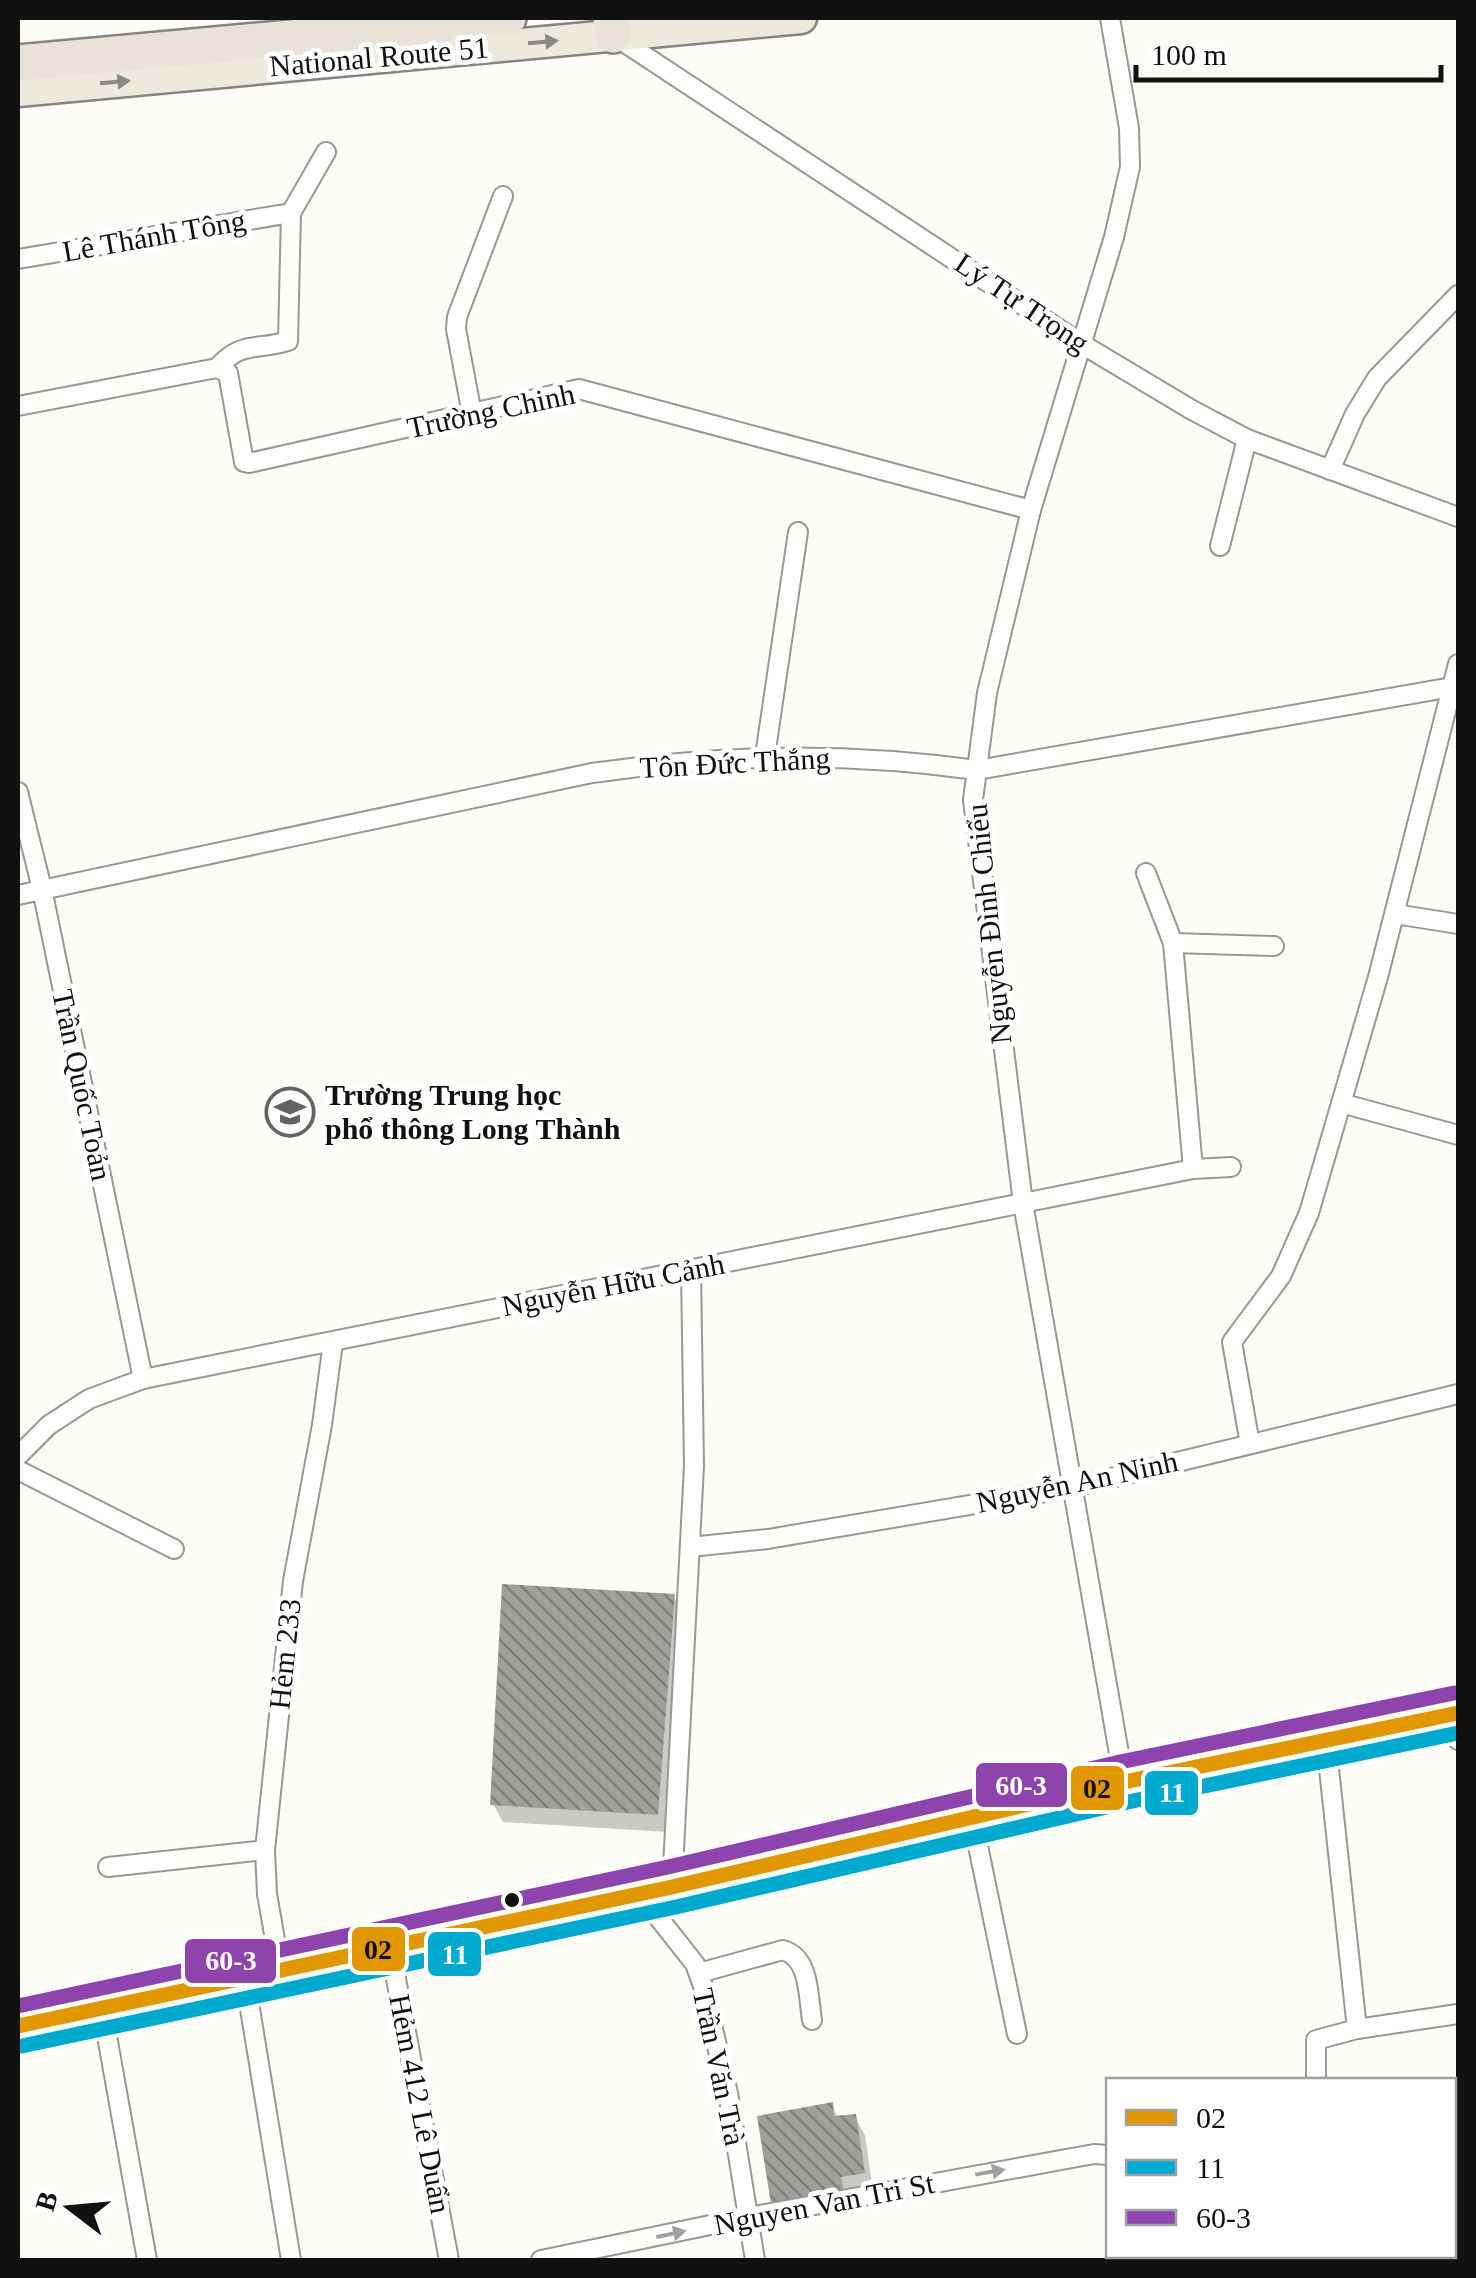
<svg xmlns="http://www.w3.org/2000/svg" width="1476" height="2278" font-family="Georgia,serif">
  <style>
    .shadow { fill: #0003 }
    .building { fill: url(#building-back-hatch) }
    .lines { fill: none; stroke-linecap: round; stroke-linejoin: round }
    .street-casing { stroke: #979795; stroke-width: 22 }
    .primary-casing { stroke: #858482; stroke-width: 35 }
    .highway-casing { stroke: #858482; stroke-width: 40 }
    .street { stroke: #fffffe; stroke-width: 18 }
    .primary { stroke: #ede9dc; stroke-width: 30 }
    .highway { stroke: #eae1d8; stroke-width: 35 }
    .bus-1-casing { stroke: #fff; stroke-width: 22 }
    .bus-2-casing { stroke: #fff; stroke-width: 22 }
    .bus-3-casing { stroke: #fff; stroke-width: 22 }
    .bus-1 { stroke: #e09702; stroke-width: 15 }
    .bus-2 { stroke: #00a9ce; stroke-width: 15 }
    .bus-3 { stroke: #8e44ad; stroke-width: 15 }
    .oneway { fill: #8a8881 }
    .oneway2 { fill: #a0a09f }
    .bus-dot { fill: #111; stroke: #fff; stroke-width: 4 }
    .labels { text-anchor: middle; stroke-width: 10; stroke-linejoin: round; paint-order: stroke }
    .street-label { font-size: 30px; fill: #111; stroke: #fff }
    .poi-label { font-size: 30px; font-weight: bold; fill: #111; stroke: #fff; text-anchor: start }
    .line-badge { stroke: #fff; stroke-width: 4 }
    .badge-label { font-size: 28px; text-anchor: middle; font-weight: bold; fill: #fff }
    .pale-badge-label { font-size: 28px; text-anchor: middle; font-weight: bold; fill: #111 }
  </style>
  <defs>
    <pattern id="building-back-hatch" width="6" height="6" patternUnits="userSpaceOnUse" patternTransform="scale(2.5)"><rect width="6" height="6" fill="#a19f9c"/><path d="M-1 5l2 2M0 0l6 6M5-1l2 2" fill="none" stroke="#82807e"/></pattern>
  </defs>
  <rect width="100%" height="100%" fill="#fdfcf7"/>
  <g class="shadow">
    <polygon points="673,1596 684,1614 667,1832 503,1822 493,1804"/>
    <polygon points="831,2105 839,2118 855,2117 865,2135 873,2191 849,2195 852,2210 784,2221 774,2203"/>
  </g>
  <g class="building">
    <polygon points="502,1584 675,1594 658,1815 490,1805"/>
    <polygon points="833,2102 834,2116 856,2114 865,2173 841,2177 844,2192 771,2204 757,2116"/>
  </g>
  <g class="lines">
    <g class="street-casing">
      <g id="street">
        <polyline points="1110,18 1129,128 1130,167 1114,237 1031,510 987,693 973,800 1023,1203 1124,1782"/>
        <polyline points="613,35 1080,343 1192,410 1247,439 1458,517"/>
        <polyline points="18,259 291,213"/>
        <path d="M217,368C242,340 256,351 288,341L291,213L326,152"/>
        <polyline points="18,406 217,368 228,373 244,462 249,463 579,389 1031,510"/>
        <polyline points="472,414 456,329 457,317 503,196"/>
        <polyline points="1330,470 1355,414 1377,378 1458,295"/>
        <polyline points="1220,546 1247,439"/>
        <polyline points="765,756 798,532"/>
        <polyline points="18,792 42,889 143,1379"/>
        <polyline points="1146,873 1173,943 1193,1169"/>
        <path d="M18,895L592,773C726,754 843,752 977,770L1458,686"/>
        <polyline points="1395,914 1458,924"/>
        <polyline points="1173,943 1274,946"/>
        <polyline points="1341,1103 1458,1135"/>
        <polyline points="1250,1444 1232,1342 1281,1276 1309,1213 1378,977 1458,664"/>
        <polyline points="18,1456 49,1425 89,1399 143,1379 1193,1169 1231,1167"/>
        <polyline points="18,1470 174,1549"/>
        <polyline points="690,1547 768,1539 1070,1488 1458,1394"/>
        <polyline points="1454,1714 1458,1740"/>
        <polyline points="1326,1741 1357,2029"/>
        <polyline points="972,1817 1017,2034"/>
        <polyline points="108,1867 265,1850"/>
        <polyline points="672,1887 694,1466 691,1269"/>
        <polyline points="639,1893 695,1964 703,1986 728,2093 755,2260"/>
        <polyline points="390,1947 449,2260"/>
        <polyline points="280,1968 267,1894 265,1850 293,1581 322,1425 333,1342"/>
        <path d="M699,1973L783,1950C810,1958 808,1995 812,2020"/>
        <polyline points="245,1978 291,2260"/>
        <polyline points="102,2008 147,2260"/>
        <polyline points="1316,2080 1316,2040 1357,2029 1458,2014"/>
        <polyline points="1391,2256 1391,2260"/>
        <polyline points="541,2260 749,2217 1094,2154 1108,2155"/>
      </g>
    </g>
    <g class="primary-casing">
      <g id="primary">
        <polyline points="18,91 801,18"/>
        <polyline points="18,2026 672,1887 1124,1782 1458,1713"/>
      </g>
    </g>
    <g class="highway-casing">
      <g id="highway">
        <polyline points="611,18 613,35"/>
        <polyline points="18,63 508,18"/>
      </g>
    </g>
    <use href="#street" class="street"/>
    <use href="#primary" class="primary"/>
    <use href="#highway" class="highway"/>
    <g class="bus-1-casing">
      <polyline id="bus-1" points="18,2026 672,1887 1124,1782 1458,1713"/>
    </g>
    <g class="bus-2-casing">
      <polyline id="bus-2" points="22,2046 676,1907 1128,1802 1458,1733"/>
    </g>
    <g class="bus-3-casing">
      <polyline id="bus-3" points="18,2006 668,1867 1120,1762 1454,1693"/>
    </g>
    <use href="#bus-1" class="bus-1"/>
    <use href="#bus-2" class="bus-2"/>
    <use href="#bus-3" class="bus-3"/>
  </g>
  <defs><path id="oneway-solid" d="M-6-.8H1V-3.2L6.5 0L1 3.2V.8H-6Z" transform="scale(2.5)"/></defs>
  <g class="oneway">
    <use href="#oneway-solid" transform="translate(543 42) rotate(-5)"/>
    <use href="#oneway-solid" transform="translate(115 82) rotate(-5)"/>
  </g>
  <g class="oneway2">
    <use href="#oneway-solid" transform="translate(990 2172) rotate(-10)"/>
    <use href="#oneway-solid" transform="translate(671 2234) rotate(-12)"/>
  </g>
  <defs>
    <g id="school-ring" transform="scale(2.5)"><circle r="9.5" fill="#fff" stroke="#646362" stroke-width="1.5"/><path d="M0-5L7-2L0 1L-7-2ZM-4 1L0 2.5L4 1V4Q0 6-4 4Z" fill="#646362"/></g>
  </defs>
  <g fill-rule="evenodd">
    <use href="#school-ring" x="290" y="1112"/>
  </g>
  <circle class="bus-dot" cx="512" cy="1900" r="9"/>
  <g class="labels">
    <g class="street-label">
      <text transform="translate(379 57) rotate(-5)" y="10">National Route 51</text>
      <text transform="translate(154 236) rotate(-10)" y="10">Lê Thánh Tông</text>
      <text transform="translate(1022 303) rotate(34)" y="10">Lý Tự Trọng</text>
      <text transform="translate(491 411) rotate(-12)" y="10">Trường Chinh</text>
      <text transform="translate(735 763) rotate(-3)" y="10">Tôn Đức Thắng</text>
      <text transform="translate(989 924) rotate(-96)" y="10">Nguyễn Đình Chiểu</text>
      <text transform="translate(82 1085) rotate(78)" y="10">Trần Quốc Toản</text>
      <text transform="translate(613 1285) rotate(-11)" y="10">Nguyễn Hữu Cảnh</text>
      <text transform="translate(1077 1482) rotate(-12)" y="10">Nguyễn An Ninh</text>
      <text transform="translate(285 1654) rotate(-84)" y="10">Hẻm 233</text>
      <text transform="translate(719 2067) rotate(78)" y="10">Trần Văn Trà</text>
      <text transform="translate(420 2104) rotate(79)" y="10">Hẻm 412 Lê Duẩn</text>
      <text transform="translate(824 2204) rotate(-11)" y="10">Nguyen Van Tri St</text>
    </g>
    <g class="poi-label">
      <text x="325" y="1105">Trường Trung học<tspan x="325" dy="34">phổ thông Long Thành</tspan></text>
    </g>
  </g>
  <g class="line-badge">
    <rect x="974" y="1761" width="95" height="48" rx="10" fill="#8e44ad"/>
    <rect x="1069" y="1764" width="57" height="48" rx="10" fill="#e09702"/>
    <rect x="1143" y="1769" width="57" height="48" rx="10" fill="#00a9ce"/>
    <rect x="350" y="1925" width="57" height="48" rx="10" fill="#e09702"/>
    <rect x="426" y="1930" width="57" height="48" rx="10" fill="#00a9ce"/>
    <rect x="183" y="1937" width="95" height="48" rx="10" fill="#8e44ad"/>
  </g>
  <g class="badge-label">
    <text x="1021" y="1795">60-3</text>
    <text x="1172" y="1802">11</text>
    <text x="455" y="1964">11</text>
    <text x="231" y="1970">60-3</text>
  </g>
  <g class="pale-badge-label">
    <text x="1097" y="1798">02</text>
    <text x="378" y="1959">02</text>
  </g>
  <rect width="1476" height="2278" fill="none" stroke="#111111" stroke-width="40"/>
  <rect x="1106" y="2078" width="350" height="180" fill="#ffffff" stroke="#a0a0a0" stroke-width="2.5"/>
  <rect x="1126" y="2110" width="50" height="15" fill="#e09702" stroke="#a0a0a0" stroke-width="2.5"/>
  <text x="1196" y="2128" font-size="30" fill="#111111">02</text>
  <rect x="1126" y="2160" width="50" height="15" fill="#00a9ce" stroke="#a0a0a0" stroke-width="2.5"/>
  <text x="1196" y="2178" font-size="30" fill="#111111">11</text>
  <rect x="1126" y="2210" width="50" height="15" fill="#8e44ad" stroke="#a0a0a0" stroke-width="2.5"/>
  <text x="1196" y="2228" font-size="30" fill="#111111">60-3</text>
  <g transform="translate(70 2208) rotate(286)" stroke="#ffffff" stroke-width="8" paint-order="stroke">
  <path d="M0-8L18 38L0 25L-18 38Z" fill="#111111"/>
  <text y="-15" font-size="28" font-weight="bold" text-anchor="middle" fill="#111111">B</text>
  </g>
  <path d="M1136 65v15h305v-15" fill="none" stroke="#111111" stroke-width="5"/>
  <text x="1151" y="65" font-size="30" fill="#111111" stroke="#ffffff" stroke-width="8" paint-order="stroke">100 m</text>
</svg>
